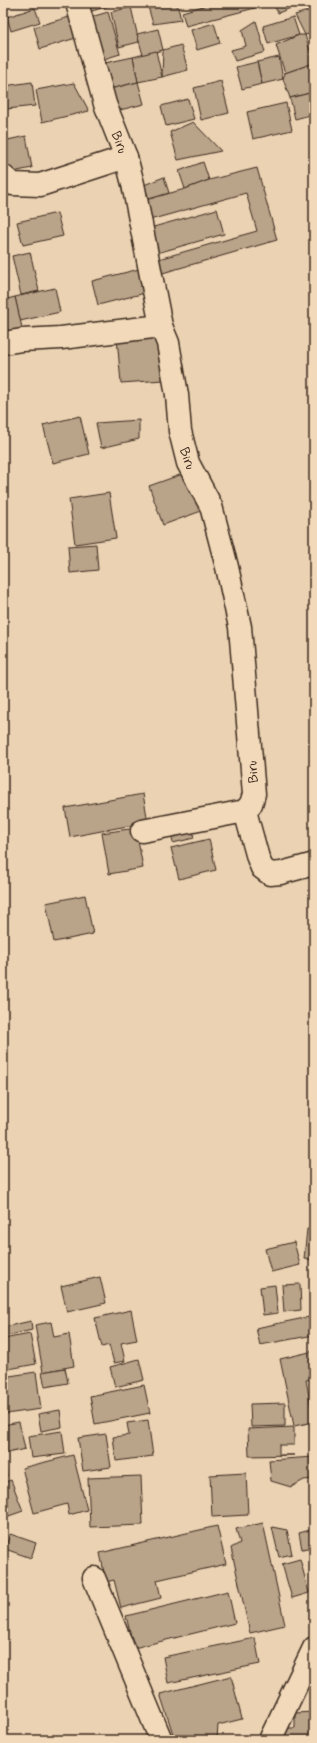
<svg xmlns="http://www.w3.org/2000/svg" width="317" height="1743" font-family="Mynerve,sans-serif">
  <style>
    .building { fill: #b9a389; stroke: #3b2a1e }
    .lines { fill: none; stroke-linecap: round; stroke-linejoin: round }
    .street-casing { stroke: #3b2a1e; stroke-width: 25 }
    .street { stroke: #f2d9b9; stroke-width: 22 }
    .labels { text-anchor: middle; stroke-width: 4; stroke-linejoin: round; paint-order: stroke }
    .street-label { font-size: 14px; fill: #3b2a1e; stroke: #f2d9b9 }
  </style>
  <rect width="100%" height="100%" fill="#ebd2b3"/>
  <filter id="ink" filterUnits="userSpaceOnUse"><feTurbulence type="fractalNoise" baseFrequency=".025" numOctaves="2"/><feDisplacementMap in="SourceGraphic" scale="8" xChannelSelector="R" yChannelSelector="G"/><feConvolveMatrix kernelMatrix="1 2 1 2 8 2 1 2 1" color-interpolation-filters="sRGB"/></filter>
  <g filter="url(#ink)">
    <g class="building">
      <polygon points="82,3 119,3 85,13"/>
      <polygon points="147,3 177,3 181,20 153,24"/>
      <polygon points="214,3 253,3 255,8 186,26 182,12"/>
      <polygon points="273,3 303,3 278,13"/>
      <polygon points="131,7 139,42 119,47 111,12"/>
      <polygon points="35,8 40,22 11,31 7,17"/>
      <polygon points="314,9 314,33 305,35 295,15"/>
      <polygon points="108,12 120,54 101,60 88,18"/>
      <polygon points="73,16 79,37 40,49 34,27"/>
      <polygon points="293,17 299,35 268,44 263,26"/>
      <polygon points="256,21 265,52 235,61 231,50 246,46 242,30"/>
      <polygon points="214,23 220,43 197,50 191,30"/>
      <polygon points="158,29 163,50 143,55 137,34"/>
      <polygon points="299,35 305,35 314,63 285,73 276,45"/>
      <polygon points="181,45 188,70 162,77 163,50"/>
      <polygon points="156,51 162,77 138,82 133,57"/>
      <polygon points="133,57 138,82 106,90 100,64"/>
      <polygon points="279,57 283,79 262,84 257,62"/>
      <polygon points="257,62 262,84 242,89 236,67"/>
      <polygon points="314,63 314,92 290,98 283,79 285,73"/>
      <polygon points="221,81 229,113 201,120 194,88"/>
      <polygon points="32,82 35,106 7,109 4,86"/>
      <polygon points="138,82 144,104 112,112 106,90"/>
      <polygon points="74,83 89,111 42,122 36,90"/>
      <polygon points="314,92 314,114 295,119 290,98"/>
      <polygon points="188,99 194,119 166,126 161,106"/>
      <polygon points="286,103 292,130 253,139 247,112"/>
      <polygon points="193,122 221,151 178,160 170,132"/>
      <polygon points="26,136 32,168 8,173 3,141"/>
      <polygon points="203,162 209,180 185,189 179,171"/>
      <polygon points="257,168 277,240 159,274 155,260 257,231 246,193 146,221 141,201 185,189 209,180"/>
      <polygon points="164,177 169,193 149,199 144,185"/>
      <polygon points="217,209 224,234 157,253 150,228"/>
      <polygon points="57,213 63,236 23,245 17,222"/>
      <polygon points="30,252 39,291 21,295 12,256"/>
      <polygon points="139,269 145,293 98,305 92,281"/>
      <polygon points="55,288 60,312 20,321 15,297"/>
      <polygon points="15,297 23,332 3,336 3,300"/>
      <polygon points="161,335 164,380 121,383 117,338"/>
      <polygon points="80,416 89,454 53,463 43,425"/>
      <polygon points="139,420 139,439 101,448 96,423"/>
      <polygon points="191,471 204,510 163,525 149,486"/>
      <polygon points="109,493 116,538 75,544 69,499"/>
      <polygon points="96,544 98,570 70,573 68,546"/>
      <polygon points="143,794 148,822 70,837 65,808"/>
      <polygon points="191,825 194,838 173,843 170,830"/>
      <polygon points="136,828 143,868 109,874 102,833"/>
      <polygon points="209,839 216,870 179,879 171,848"/>
      <polygon points="85,895 93,934 54,942 46,903"/>
      <polygon points="307,1229 314,1229 314,1260 304,1259"/>
      <polygon points="294,1242 300,1265 271,1272 265,1249"/>
      <polygon points="100,1277 106,1303 67,1312 61,1286"/>
      <polygon points="300,1284 301,1310 284,1312 282,1285"/>
      <polygon points="275,1285 278,1313 263,1315 260,1287"/>
      <polygon points="131,1310 137,1340 121,1343 125,1361 114,1363 109,1345 102,1347 95,1318"/>
      <polygon points="314,1316 314,1335 260,1345 256,1328"/>
      <polygon points="31,1321 32,1330 6,1336 4,1327"/>
      <polygon points="51,1322 54,1337 69,1334 74,1366 43,1372 35,1325"/>
      <polygon points="30,1334 36,1364 3,1370 3,1339"/>
      <polygon points="314,1351 314,1379 306,1380 314,1422 294,1426 280,1359"/>
      <polygon points="139,1359 144,1380 115,1387 110,1367"/>
      <polygon points="65,1368 68,1383 45,1387 42,1372"/>
      <polygon points="36,1372 41,1409 6,1414 3,1393 3,1377"/>
      <polygon points="144,1385 150,1413 95,1424 90,1396"/>
      <polygon points="285,1403 285,1426 251,1427 250,1404"/>
      <polygon points="60,1410 62,1427 41,1431 38,1414"/>
      <polygon points="148,1420 153,1456 116,1461 113,1437 129,1435 127,1423"/>
      <polygon points="19,1422 25,1449 3,1454 3,1425"/>
      <polygon points="294,1427 294,1445 279,1445 279,1455 294,1455 249,1456 248,1429"/>
      <polygon points="62,1431 65,1454 31,1458 28,1436"/>
      <polygon points="106,1434 111,1467 83,1471 78,1438"/>
      <polygon points="73,1455 87,1510 69,1515 67,1504 34,1513 22,1468"/>
      <polygon points="3,1456 7,1476 3,1477"/>
      <polygon points="314,1457 314,1479 304,1480 291,1487 271,1481 269,1460"/>
      <polygon points="246,1473 248,1515 212,1517 210,1475"/>
      <polygon points="141,1476 143,1525 90,1527 88,1478"/>
      <polygon points="11,1480 23,1511 3,1518 3,1483"/>
      <polygon points="263,1523 285,1625 250,1633 231,1548 240,1543 236,1529"/>
      <polygon points="217,1526 226,1564 157,1580 161,1598 121,1608 114,1580 106,1582 100,1553"/>
      <polygon points="272,1527 287,1530 292,1554 279,1557"/>
      <polygon points="314,1529 314,1547 302,1549 299,1533"/>
      <polygon points="10,1534 36,1543 31,1558 5,1549"/>
      <polygon points="300,1559 309,1593 292,1598 282,1564"/>
      <polygon points="228,1591 235,1623 134,1648 126,1616"/>
      <polygon points="255,1638 260,1664 168,1683 163,1657"/>
      <polygon points="231,1676 242,1719 218,1725 217,1740 175,1740 160,1694"/>
      <polygon points="314,1712 314,1740 278,1740 278,1728 295,1728 295,1713"/>
    </g>
    <g class="lines">
      <g class="street-casing">
        <g id="street">
          <polyline points="77,3 105,104 126,157 133,184 161,326 168,343 177,395 180,431 188,463 211,506 227,567 240,627 254,794 251,804 245,811 142,831"/>
          <polyline points="3,176 12,184 40,185 126,157"/>
          <polyline points="3,343 22,340 61,338 161,326"/>
          <polyline points="245,811 258,858 262,868 270,874 281,873 314,864"/>
          <polyline points="94,1578 161,1740"/>
          <polyline points="270,1740 314,1648"/>
        </g>
      </g>
      <use href="#street" class="street"/>
    </g>
  </g>
  <g class="labels">
    <g class="street-label">
      <text transform="translate(120 142) rotate(69)" y="5">Biru</text>
      <text transform="translate(188 458) rotate(70)" y="5">Biru</text>
      <text transform="translate(252 772) rotate(-95)" y="5">Biru</text>
    </g>
  </g>
  <rect width="317" height="1743" fill="none" stroke="#f2d9b9" stroke-width="16"/>
  <rect x="8" y="8" width="301" height="1727" fill="none" stroke="#3b2a1e" stroke-width="1.5" filter="url(#ink)"/>
</svg>
